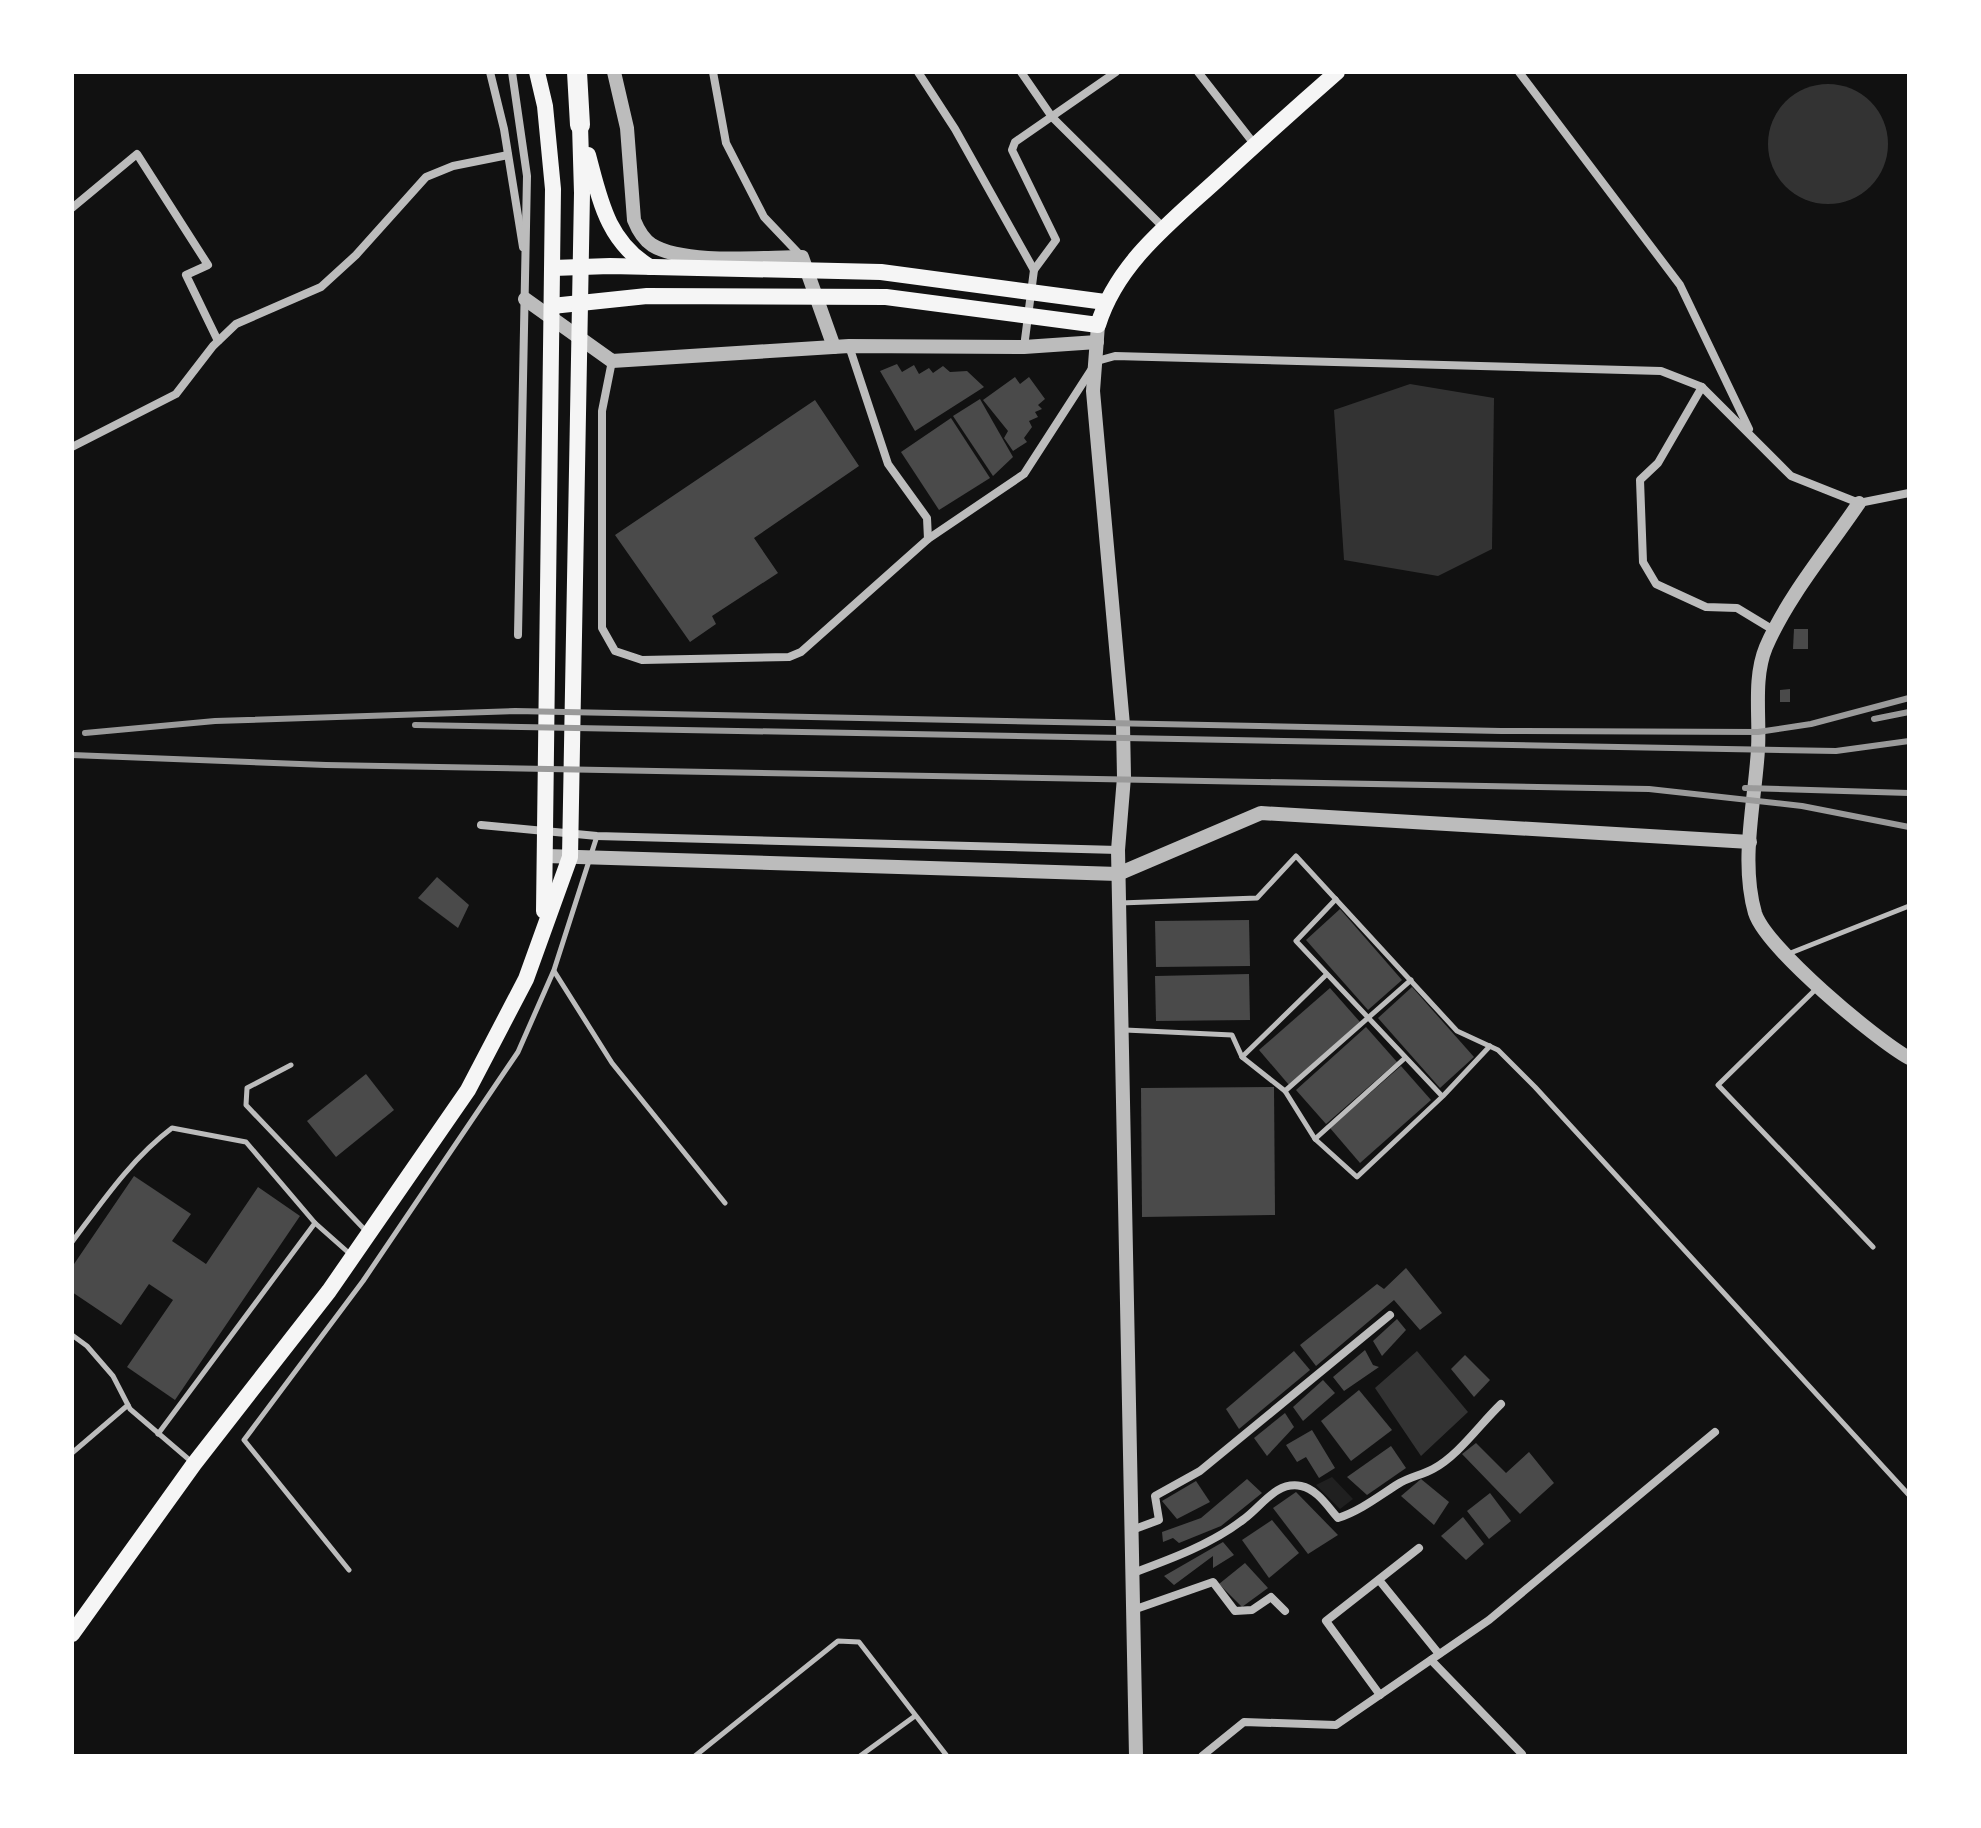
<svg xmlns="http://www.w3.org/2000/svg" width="1981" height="1828" font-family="'Source Serif 4',serif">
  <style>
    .green { fill: #202020 }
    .water { fill: #333 }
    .building { fill: #4a4a4a }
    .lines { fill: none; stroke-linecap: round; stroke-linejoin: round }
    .service { stroke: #bcbcbc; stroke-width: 5 }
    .minor { stroke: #bcbcbc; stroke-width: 8 }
    .tertiary { stroke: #bcbcbc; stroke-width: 14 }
    .primary { stroke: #f5f5f5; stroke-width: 16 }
    .motorway { stroke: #f5f5f5; stroke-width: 20 }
    .rail { stroke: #9a9a9a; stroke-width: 6 }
  </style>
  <rect width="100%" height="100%" fill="#111"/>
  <polygon class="green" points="1332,1477 1353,1499 1340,1509 1316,1485"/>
  <g class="water">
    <circle cx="1828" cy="144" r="60"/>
    <polygon points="1410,384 1494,398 1492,549 1438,576 1344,560 1334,410"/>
    <polygon points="1417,1351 1468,1412 1421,1456 1375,1388"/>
  </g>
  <g class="building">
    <polygon points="897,364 902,372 914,365 919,374 929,368 933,373 943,366 950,372 967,371 984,387 915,431 880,371"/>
    <polygon points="1015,377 1020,384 1029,377 1045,399 1038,405 1042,409 1035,412 1038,417 1029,421 1032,427 1024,438 1027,442 1013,451 1004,438 1008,431 983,400"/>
    <polygon points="980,399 1013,457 993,476 953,416"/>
    <polygon points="815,400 859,466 754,538 778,573 712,616 716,624 690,642 615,535"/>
    <polygon points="951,418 990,478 939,510 901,452"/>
    <polygon points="1794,629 1808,629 1808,649 1793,649"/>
    <polygon points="1790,689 1790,702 1780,702 1780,690"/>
    <polygon points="437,877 469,905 458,928 418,898"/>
    <polygon points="1340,909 1402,980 1368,1010 1306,940"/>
    <polygon points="1249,920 1250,966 1156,967 1155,921"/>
    <polygon points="1249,974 1250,1020 1156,1021 1155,976"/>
    <polygon points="1412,987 1474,1057 1440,1088 1378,1018"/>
    <polygon points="1330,988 1360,1022 1289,1085 1259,1050"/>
    <polygon points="1366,1027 1397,1062 1326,1124 1296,1090"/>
    <polygon points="1401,1066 1431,1100 1360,1163 1330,1128"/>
    <polygon points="366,1074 394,1110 336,1157 307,1121"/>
    <polygon points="1274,1087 1275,1215 1142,1217 1141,1088"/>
    <polygon points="134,1176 191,1214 172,1241 206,1264 258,1187 300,1216 175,1400 127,1367 173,1300 149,1284 121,1325 72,1292 72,1267"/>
    <polygon points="1406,1268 1442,1313 1420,1330 1394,1300 1316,1366 1300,1345 1377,1284 1384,1289"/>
    <polygon points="1397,1319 1406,1330 1382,1356 1373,1341"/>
    <polygon points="1365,1350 1373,1365 1379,1367 1344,1391 1333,1377"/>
    <polygon points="1294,1351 1310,1370 1239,1429 1226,1409"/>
    <polygon points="1465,1355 1490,1380 1474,1397 1451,1369"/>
    <polygon points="1323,1380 1335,1393 1303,1421 1293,1407"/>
    <polygon points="1359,1390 1392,1430 1351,1461 1321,1421"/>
    <polygon points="1285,1413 1294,1427 1267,1456 1254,1438"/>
    <polygon points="1312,1430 1335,1468 1319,1478 1306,1457 1297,1462 1286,1445"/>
    <polygon points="1476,1443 1506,1473 1529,1452 1554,1483 1520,1514 1462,1454"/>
    <polygon points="1391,1446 1406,1468 1367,1495 1347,1477"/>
    <polygon points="1247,1479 1262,1493 1221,1526 1179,1543 1173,1538 1163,1542 1162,1532 1201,1518"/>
    <polygon points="1421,1479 1449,1502 1434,1525 1401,1496"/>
    <polygon points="1196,1481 1210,1502 1177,1519 1162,1501"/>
    <polygon points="1296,1492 1338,1535 1308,1554 1273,1508"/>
    <polygon points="1490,1493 1511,1521 1489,1539 1467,1511"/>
    <polygon points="1463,1517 1484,1544 1466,1560 1441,1536"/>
    <polygon points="1272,1520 1299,1553 1269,1578 1242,1540"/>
    <polygon points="1223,1542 1234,1555 1213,1568 1213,1556 1174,1585 1164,1576"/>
    <polygon points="1245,1563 1268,1588 1242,1607 1219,1584"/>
  </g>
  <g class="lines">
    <g class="service">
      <polyline points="1336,899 1296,941 1442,1096"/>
      <polyline points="1120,903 1257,898 1296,856 1457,1031 1498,1050 1535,1087 1909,1495"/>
      <polyline points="1788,954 1909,906"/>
      <polyline points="554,971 612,1063 725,1203"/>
      <polyline points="1818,987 1718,1085 1873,1247"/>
      <polyline points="1125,1030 1232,1035 1242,1057 1285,1091 1315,1139 1357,1177 1443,1096 1490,1046"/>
      <polyline points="1242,1057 1326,975"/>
      <polyline points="291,1065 247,1088 246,1105 365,1230"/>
      <polyline points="1285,1091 1411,980"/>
      <polyline points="1315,1139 1405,1058"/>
      <polyline points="315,1223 350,1254"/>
      <path d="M72,1242C102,1202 132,1158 172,1128L246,1142L315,1223L158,1434"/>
      <polyline points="72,1335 87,1346 113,1376 130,1409 193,1463"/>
      <polyline points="72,1453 128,1405"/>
      <polyline points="349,1570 244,1440 363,1281 518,1052 554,970 597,836"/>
      <polyline points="695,1756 838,1641 859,1642 947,1756"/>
      <polyline points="860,1756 915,1716"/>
    </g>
    <g class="minor">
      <polyline points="490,72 504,129 523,247"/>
      <polyline points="512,72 527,176 518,635"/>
      <polyline points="713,72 726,143 764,217 802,257"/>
      <polyline points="918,72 955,129 1034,270 1024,347"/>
      <polyline points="1021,72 1052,117 1163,227"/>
      <polyline points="1198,72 1255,145"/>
      <polyline points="1519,72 1680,285 1749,429"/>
      <polyline points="72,208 137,154 208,265 186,275 218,341"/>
      <polyline points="1034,270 1056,240 1012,150 1015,142 1116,72"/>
      <polyline points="612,361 602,411 602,628 615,651 642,660 789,657 801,652 928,539 927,518 888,464 849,346"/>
      <polyline points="1702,387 1658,463 1640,480 1643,562 1656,584 1706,607 1737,608 1775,631"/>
      <polyline points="72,447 176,394 213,346 236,324 321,287 356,255 426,177 453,166 508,155"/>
      <polyline points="928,539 1024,474 1097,361 1115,356 1661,371 1702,387 1791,476 1859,503 1909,493"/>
      <polyline points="481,825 597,836 1118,850"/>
      <polyline points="1132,1530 1159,1520 1155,1496 1200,1471 1390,1315"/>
      <path d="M1133,1573C1171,1559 1212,1544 1244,1519C1262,1506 1276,1481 1301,1486C1317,1489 1328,1507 1338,1518C1360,1511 1379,1496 1398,1484C1409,1477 1422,1475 1433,1469C1458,1456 1480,1424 1501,1404"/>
      <polyline points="1379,1580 1439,1654"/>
      <polyline points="1133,1610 1213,1582 1235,1611 1252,1610 1271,1597 1285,1611"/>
      <polyline points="1431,1660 1522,1754"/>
      <polyline points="1380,1695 1326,1621 1419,1548"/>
      <polyline points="1202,1756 1244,1722 1336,1725 1489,1620 1715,1432"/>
    </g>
    <g class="tertiary">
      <path d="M614,72L627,128L634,220C638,230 643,239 652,245C684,265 764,257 802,257L834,347"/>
      <polyline points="525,299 612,361 849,346 1024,347 1097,342"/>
      <polyline points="1098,325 1093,391 1123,725 1124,777 1118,850 1136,1756"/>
      <path d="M1859,503C1828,549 1788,596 1766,647C1753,678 1760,717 1758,749C1755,802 1740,861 1755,913C1766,948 1875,1039 1909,1058"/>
      <polyline points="546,856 1118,874 1261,813 1750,842"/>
    </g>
    <g class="primary">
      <polyline points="537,72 545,106 553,189 544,911"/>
      <path d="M588,155C600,200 607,241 650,267"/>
      <polyline points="553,268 610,266 881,272 1105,302"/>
      <path d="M552,306L647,296L886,297L1098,325C1117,263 1171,222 1218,179C1257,143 1297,107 1337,72"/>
      <polyline points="72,1634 194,1464 329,1291 468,1090 526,979 570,857 582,193 580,125"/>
    </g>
    <polyline class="motorway" points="577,72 580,125"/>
    <g class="rail">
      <polyline points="1874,719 1909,712"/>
      <polyline points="415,725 1836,751 1909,741"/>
      <polyline points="85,733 215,721 515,711 1501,731 1758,732 1811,724 1909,698"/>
      <polyline points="72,755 326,765 1649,789 1802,806 1909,827"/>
      <polyline points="1745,788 1909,793"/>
    </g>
  </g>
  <rect width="1981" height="1828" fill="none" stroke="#ffffff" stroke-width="148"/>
</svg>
